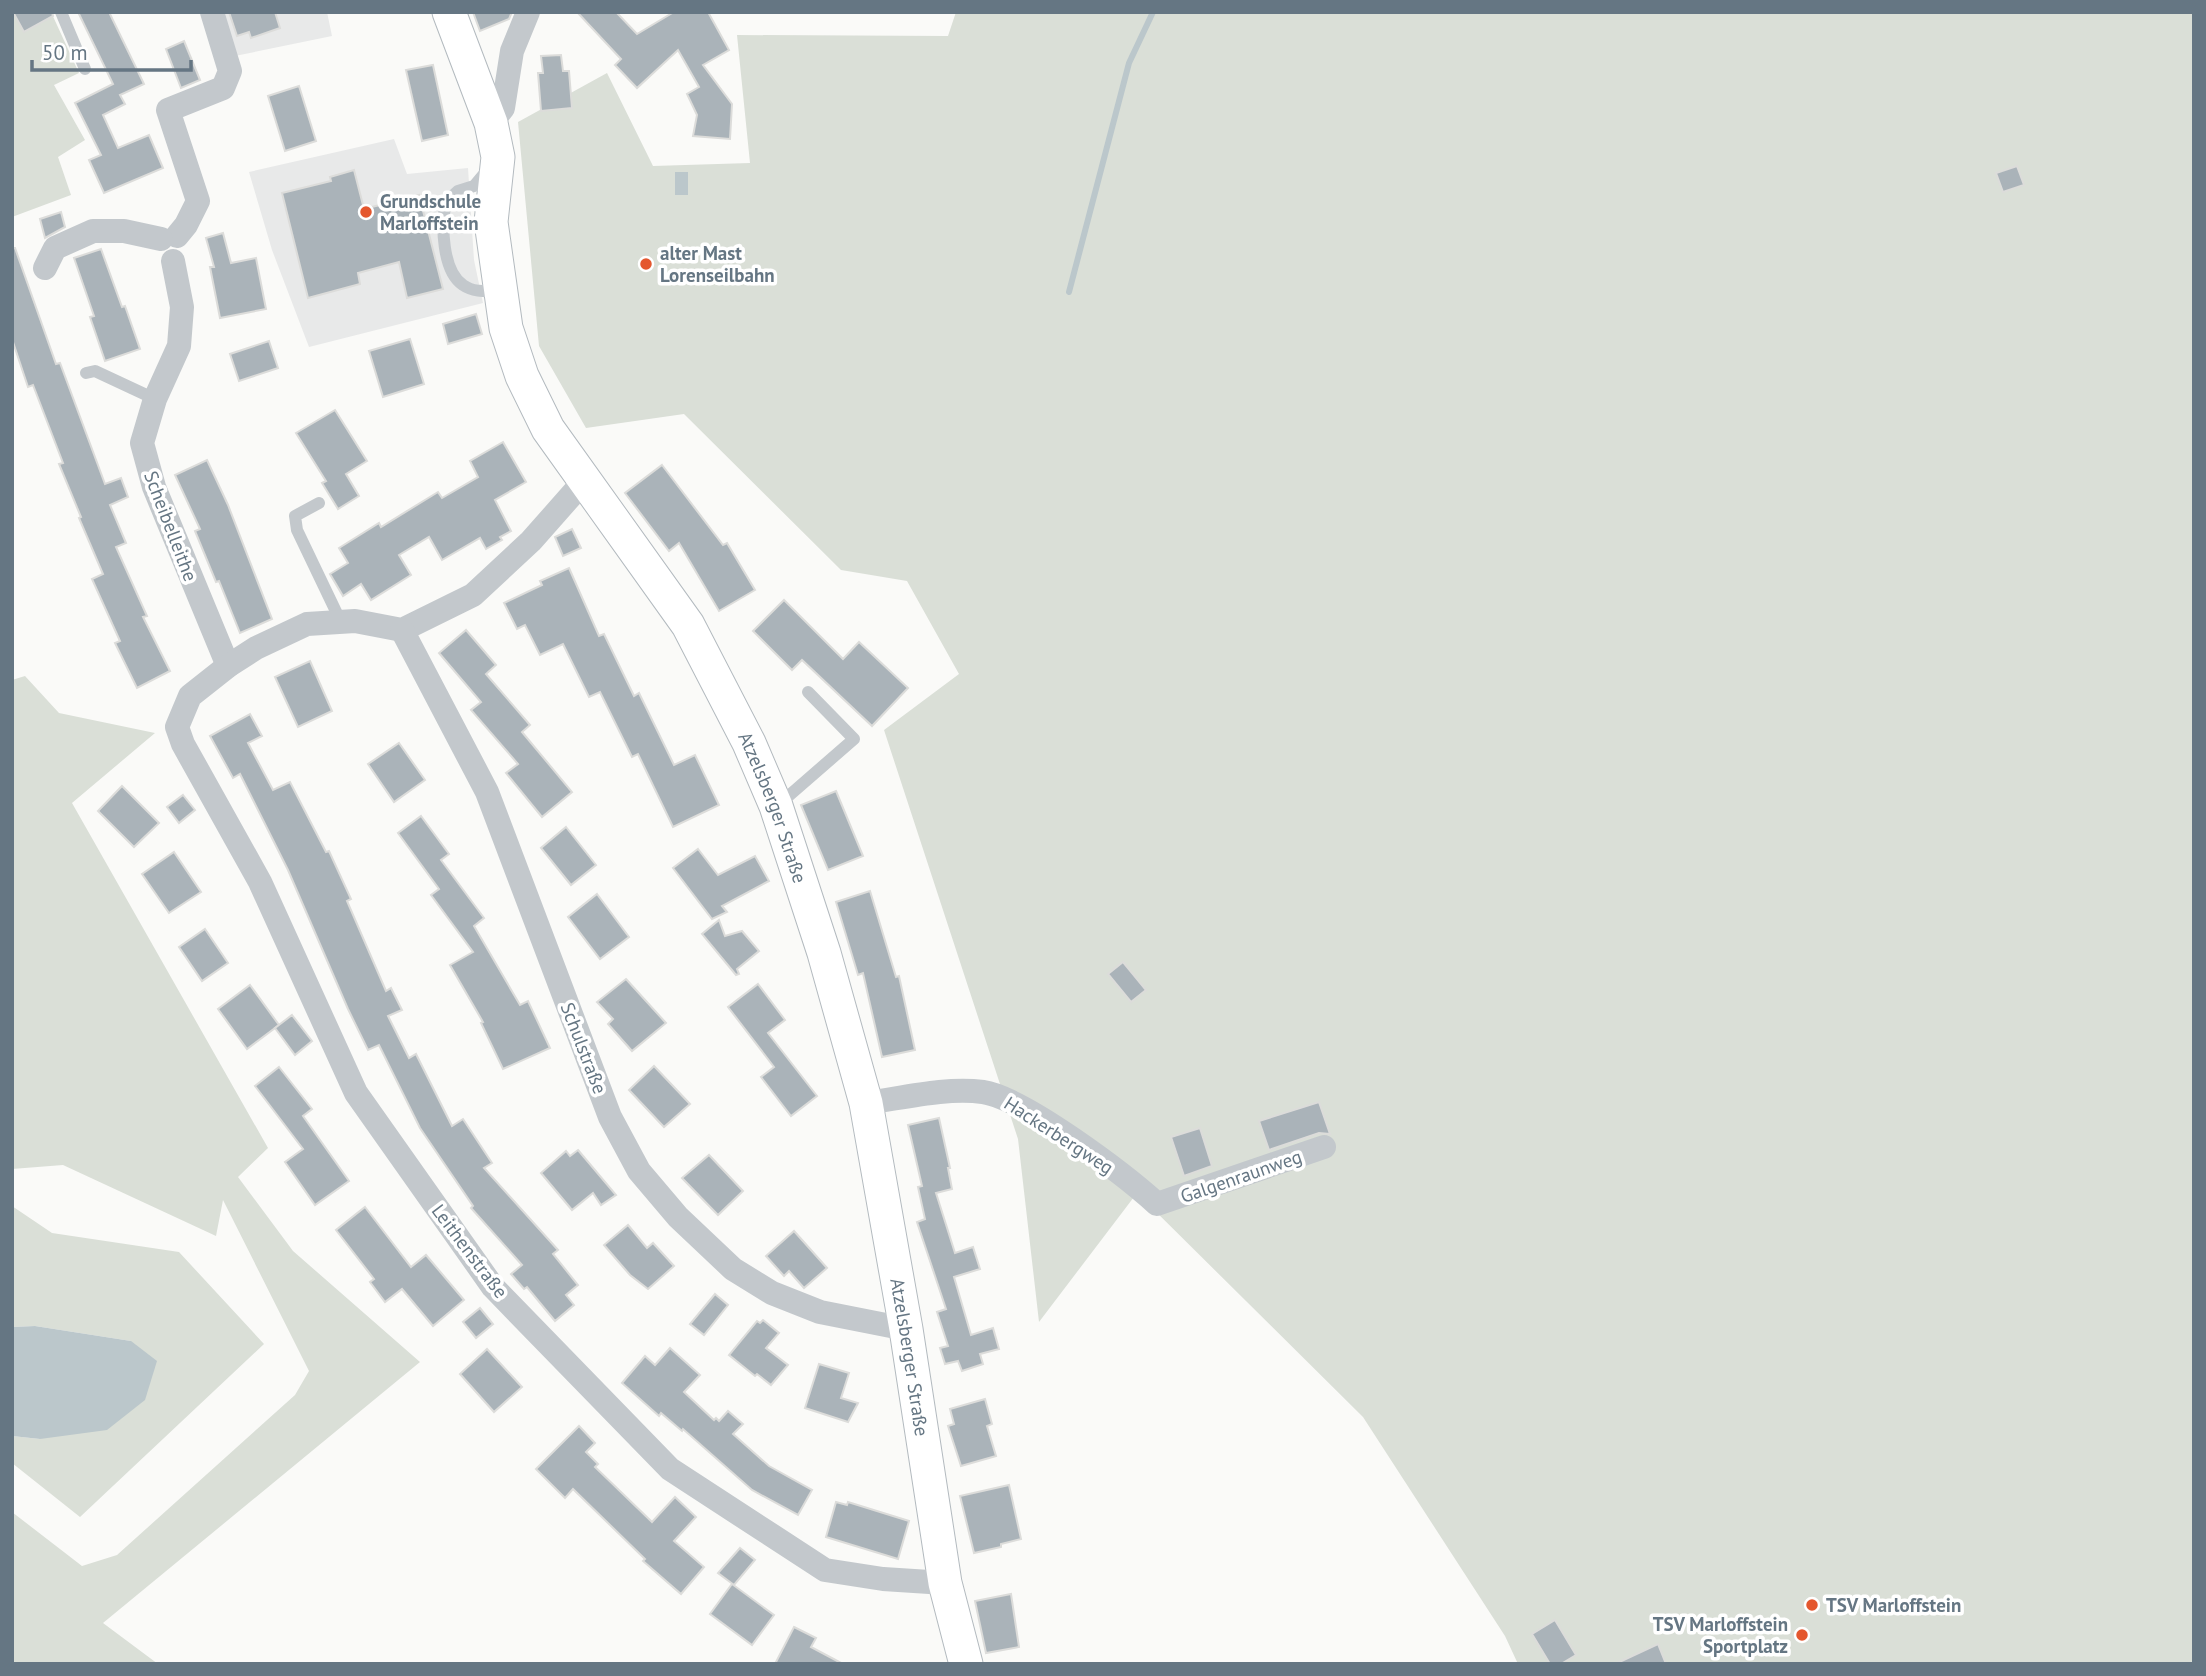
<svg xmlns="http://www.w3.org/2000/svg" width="2206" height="1676" font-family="'PT Sans',sans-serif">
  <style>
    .built { fill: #e8e9e9 }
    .green { fill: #dadfd7 }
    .water { fill: #bbc7cb }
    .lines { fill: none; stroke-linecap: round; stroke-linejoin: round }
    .stream { stroke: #bbc7cb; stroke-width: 6 }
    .building { fill: #aab3b9; stroke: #dcdcda; stroke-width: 2 }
    .secondary-casing { stroke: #b3babf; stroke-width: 35 }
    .lane { stroke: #c3c8cc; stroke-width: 12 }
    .street { stroke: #c3c8cc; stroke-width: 24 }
    .secondary { stroke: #fff; stroke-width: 33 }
    .poi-dot { fill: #e4572e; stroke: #fff; stroke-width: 2.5 }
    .labels { text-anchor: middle; stroke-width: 7; stroke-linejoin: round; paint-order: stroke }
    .poi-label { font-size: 19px; font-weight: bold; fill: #657683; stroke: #fff; text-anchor: start }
    .street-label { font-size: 19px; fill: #657683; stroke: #fff }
  </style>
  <rect width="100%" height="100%" fill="#fafaf8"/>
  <g class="built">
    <polygon points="215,12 327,12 332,36 230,57"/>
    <polygon points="394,139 407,174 468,168 474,260 483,303 309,347 272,250 249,172"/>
  </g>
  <g class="green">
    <polygon points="12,12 51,12 79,73 54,85 85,140 58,157 71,195 12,217"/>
    <polygon points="956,12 2194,12 2194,1664 1518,1664 1505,1636 1363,1417 1137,1193 1039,1322 1018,1139 884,730 959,674 907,581 841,570 684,414 586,428 539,346 518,122 607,73 653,166 750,163 737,35 948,36"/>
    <polygon points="25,676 59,713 155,733 72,803 268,1148 238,1177 293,1251 420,1362 103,1623 158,1664 12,1664 12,1512 82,1566 117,1555 295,1395 309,1371 223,1200 216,1236 63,1165 12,1169 12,680"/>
    <polygon points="12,1206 52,1233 179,1252 264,1344 80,1517 12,1463 12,1436 40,1439 131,1341 35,1326 12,1327"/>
  </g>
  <g class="water">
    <rect x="675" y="172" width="13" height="23"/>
    <polygon points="35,1326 131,1341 157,1361 145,1400 107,1430 40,1439 12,1436 12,1327"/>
  </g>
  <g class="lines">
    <polyline class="stream" points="1069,292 1129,63 1153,12"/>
  </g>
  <g class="building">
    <polygon points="13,12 52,12 53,16 24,32"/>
    <polygon points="78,12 109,12 144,84 120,95 125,104 103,115 118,148 149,135 163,168 104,193 89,160 101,155 75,103 113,84"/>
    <polygon points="229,12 275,12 280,28 251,38 249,32 237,36"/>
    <polygon points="473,12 512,12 509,19 480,31"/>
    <polygon points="577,12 616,12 637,34 674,12 708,12 729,50 703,65 732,104 730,139 693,136 697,115 687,94 699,87 678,50 637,88 615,65 621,59"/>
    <polygon points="184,41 200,80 181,88 166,49"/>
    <polygon points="561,55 563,71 569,71 572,108 541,111 538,73 543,73 541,56"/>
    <polygon points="433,65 448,135 422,141 406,70"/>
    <polygon points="299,86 316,141 285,151 268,96"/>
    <polygon points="2017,166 2024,185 2003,192 1996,173"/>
    <polygon points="354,170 364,209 419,195 443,289 407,298 399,262 358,273 360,284 308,298 282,193 331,181 330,177"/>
    <polygon points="61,212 65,227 45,238 40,219"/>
    <polygon points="223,233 231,263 256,258 266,309 220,318 210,267 214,267 206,238"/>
    <polygon points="12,248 15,248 56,364 60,363 105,484 121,478 128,497 110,505 126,543 116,547 147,616 143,617 170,671 137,688 115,643 120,641 92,579 103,574 79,518 81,517 59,464 63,463 33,385 28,387 12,339"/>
    <polygon points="101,249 122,307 125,306 140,349 105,361 90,317 94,316 74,258"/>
    <polygon points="476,314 482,334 448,344 443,324"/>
    <polygon points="410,339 424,384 383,397 369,351"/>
    <polygon points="269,341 278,368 239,381 230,354"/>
    <polygon points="335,410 367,461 346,474 359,496 338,509 322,483 326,481 296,433"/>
    <polygon points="503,442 526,482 495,500 511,531 500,537 502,540 486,549 480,538 442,560 429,537 399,555 411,575 371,600 361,584 343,596 330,574 348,563 339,548 379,523 381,527 438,492 442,498 478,477 470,461"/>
    <polygon points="207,460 228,505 272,619 240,633 219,581 216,582 195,531 200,529 175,475"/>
    <polygon points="662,465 723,545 727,543 755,590 719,611 679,543 669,551 625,493"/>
    <polygon points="572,529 581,548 563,556 555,537"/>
    <polygon points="569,568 599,636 604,634 634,696 639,693 674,765 695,755 719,805 673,827 638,754 632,757 600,692 589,697 563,644 540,655 525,625 517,629 504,603 542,585 540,581"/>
    <polygon points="784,600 843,659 859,642 908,688 872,726 802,660 792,670 753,631"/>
    <polygon points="466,630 496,665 486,674 530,725 522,732 572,792 542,817 506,773 518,764 471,710 481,702 439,653"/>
    <polygon points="310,661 332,711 298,727 275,677"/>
    <polygon points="250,714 262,736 248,743 273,790 290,782 326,852 329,851 351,899 347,901 386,991 391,988 402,1010 388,1016 409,1058 416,1054 452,1126 463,1119 492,1163 484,1168 558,1250 553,1254 578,1285 566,1295 574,1305 555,1321 527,1287 524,1289 511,1274 522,1265 471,1208 473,1206 420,1128 379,1045 368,1050 348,1009 288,870 240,774 233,778 210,736"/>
    <polygon points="399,743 425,780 394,802 368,764"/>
    <polygon points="122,786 159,823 134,847 98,811"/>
    <polygon points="836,791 863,856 828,870 801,805"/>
    <polygon points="183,795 195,810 179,823 167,807"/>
    <polygon points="421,816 449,854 441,860 484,918 474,926 520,1005 528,1001 550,1048 503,1069 481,1023 483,1022 450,965 473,952 431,895 439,889 398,833"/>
    <polygon points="566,827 596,865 571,885 541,848"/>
    <polygon points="698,849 718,875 755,856 769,881 722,906 727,912 712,919 673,868"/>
    <polygon points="174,852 201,892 169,913 142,874"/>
    <polygon points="870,891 896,977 899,976 915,1050 882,1057 863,973 858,975 836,902"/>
    <polygon points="597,894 629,937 600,959 568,917"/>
    <polygon points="719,920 725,936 742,931 759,951 737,969 739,974 736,975 702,934"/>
    <polygon points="205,929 228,963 202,981 179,947"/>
    <polygon points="1123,962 1146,990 1131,1002 1108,974"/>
    <polygon points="626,979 666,1023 632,1051 608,1024 613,1019 597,1002"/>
    <polygon points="758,984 785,1020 768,1033 817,1096 791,1116 761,1077 774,1067 728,1007"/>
    <polygon points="250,985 279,1025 247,1049 218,1009"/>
    <polygon points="292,1015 312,1041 295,1055 275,1028"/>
    <polygon points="654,1066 690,1104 664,1127 629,1090"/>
    <polygon points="279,1067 312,1109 303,1116 349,1181 315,1205 285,1162 303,1149 255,1086"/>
    <polygon points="1319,1102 1330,1134 1319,1133 1269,1150 1259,1121"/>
    <polygon points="939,1118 950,1168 948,1168 952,1189 936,1193 955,1253 973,1247 980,1269 954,1277 971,1335 993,1328 999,1349 980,1354 983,1364 962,1371 958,1361 945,1364 940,1348 948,1346 937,1312 946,1309 917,1222 925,1219 918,1187 922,1186 908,1125"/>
    <polygon points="1200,1128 1212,1166 1184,1176 1171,1137"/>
    <polygon points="578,1150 616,1195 601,1205 593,1193 572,1210 541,1173 566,1151 570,1156"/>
    <polygon points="709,1155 743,1191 718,1215 682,1178"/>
    <polygon points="365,1207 411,1267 426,1255 464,1300 433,1326 402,1289 385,1302 370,1282 374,1279 336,1230"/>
    <polygon points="628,1225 647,1248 653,1243 674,1266 648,1289 630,1275 604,1245"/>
    <polygon points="794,1231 827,1268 804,1288 789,1271 784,1276 766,1256"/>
    <polygon points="715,1294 728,1305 704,1335 690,1324"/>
    <polygon points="480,1308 493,1324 476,1338 463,1322"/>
    <polygon points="763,1320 779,1333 766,1348 788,1365 771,1385 757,1374 755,1376 729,1355 757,1321 760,1323"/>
    <polygon points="670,1348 700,1375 684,1392 714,1420 716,1418 719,1421 728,1411 743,1424 733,1434 769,1466 812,1490 798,1515 752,1490 683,1429 682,1431 661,1413 659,1416 622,1383 645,1356 655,1365"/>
    <polygon points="487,1349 522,1387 494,1412 460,1374"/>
    <polygon points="819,1364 849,1373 841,1398 858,1403 848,1422 805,1408"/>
    <polygon points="985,1399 992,1424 987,1426 996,1456 961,1466 948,1426 954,1424 950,1409"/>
    <polygon points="579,1426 595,1443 586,1452 598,1464 595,1467 652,1522 675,1497 696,1517 674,1541 704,1567 681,1594 643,1561 645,1559 573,1489 565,1498 536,1469"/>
    <polygon points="1009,1485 1021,1539 1001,1544 1001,1547 974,1553 960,1496"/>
    <polygon points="836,1502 847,1505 848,1502 909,1521 898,1559 826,1537"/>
    <polygon points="740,1548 755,1560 734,1585 718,1573"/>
    <polygon points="732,1584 774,1615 752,1645 710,1614"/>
    <polygon points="1011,1594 1019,1647 986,1653 975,1601"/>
    <polygon points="1555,1620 1576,1655 1561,1664 1550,1664 1532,1634"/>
    <polygon points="794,1627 816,1638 811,1647 843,1664 775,1664"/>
    <polygon points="1658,1644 1666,1664 1615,1664"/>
  </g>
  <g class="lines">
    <g class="secondary-casing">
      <g id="secondary">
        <path id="s1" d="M449,12L491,123L498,157L491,222L506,328L522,376L548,429L688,625L749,743L776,806L824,953L866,1103L906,1329L945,1583L966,1664"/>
      </g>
    </g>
    <g class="lane">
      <polyline points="61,12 85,69"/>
      <path d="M489,168L474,186L458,191L446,202C441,224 442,271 463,285C474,293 488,291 500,291"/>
      <polyline points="86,373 95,371 155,399"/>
      <polyline points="319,503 295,516 297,530 341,622"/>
      <polyline points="777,806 854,739 808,692"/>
    </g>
    <g class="street">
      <polyline points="491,123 503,108 512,51 528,12"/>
      <polyline points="177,236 186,225 198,201 168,110 223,88 230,71 212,12"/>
      <polyline points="173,261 182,307 179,346 155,399 142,443 154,487 228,666"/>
      <polyline points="45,268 55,248 93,231 124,231 161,239"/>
      <polyline points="584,481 531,541 473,595 402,630 355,621 307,624 256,648 228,666 190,696 177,727 183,744 260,882 356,1093 493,1287 670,1469 825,1570 883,1579 945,1583"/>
      <polyline points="402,630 487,792 610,1117 639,1171 678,1217 733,1269 772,1293 820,1312 906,1329"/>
      <path d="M866,1103C903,1098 946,1087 983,1092C1024,1098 1125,1175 1157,1204L1324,1147"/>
    </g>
    <use href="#secondary" class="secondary"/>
  </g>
  <g class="poi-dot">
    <circle cx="366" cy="212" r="7"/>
    <circle cx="646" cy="264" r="7"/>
    <circle cx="1812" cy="1605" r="7"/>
    <circle cx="1802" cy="1635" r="7"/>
  </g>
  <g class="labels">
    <g class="poi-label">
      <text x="380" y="208">Grundschule<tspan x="380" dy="22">Marloffstein</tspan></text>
      <text x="660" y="260">alter Mast<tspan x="660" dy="22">Lorenseilbahn</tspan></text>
      <text x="1826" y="1612">TSV Marloffstein</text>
      <text x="1788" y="1631" text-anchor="end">TSV Marloffstein<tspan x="1788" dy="22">Sportplatz</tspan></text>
    </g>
    <g class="street-label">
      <text transform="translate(171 526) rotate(69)" y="7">Scheibelleithe</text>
      <text dy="7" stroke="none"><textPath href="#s1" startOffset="878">Atzelsberger Straße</textPath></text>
      <text transform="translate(584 1048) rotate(69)" y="7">Schulstraße</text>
      <text transform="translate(1059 1135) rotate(33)" y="7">Hackerbergweg</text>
      <text transform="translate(1241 1176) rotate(-19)" y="7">Galgenraunweg</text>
      <text transform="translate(470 1251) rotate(53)" y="7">Leithenstraße</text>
      <text dy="7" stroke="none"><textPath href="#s1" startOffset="1446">Atzelsberger Straße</textPath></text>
    </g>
  </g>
  <rect width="2206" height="1676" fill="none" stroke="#657683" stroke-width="28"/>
  <path d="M32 60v10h159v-10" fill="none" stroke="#657683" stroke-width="3.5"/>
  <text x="42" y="60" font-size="21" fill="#657683" stroke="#ffffff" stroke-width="5" paint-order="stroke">50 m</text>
</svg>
